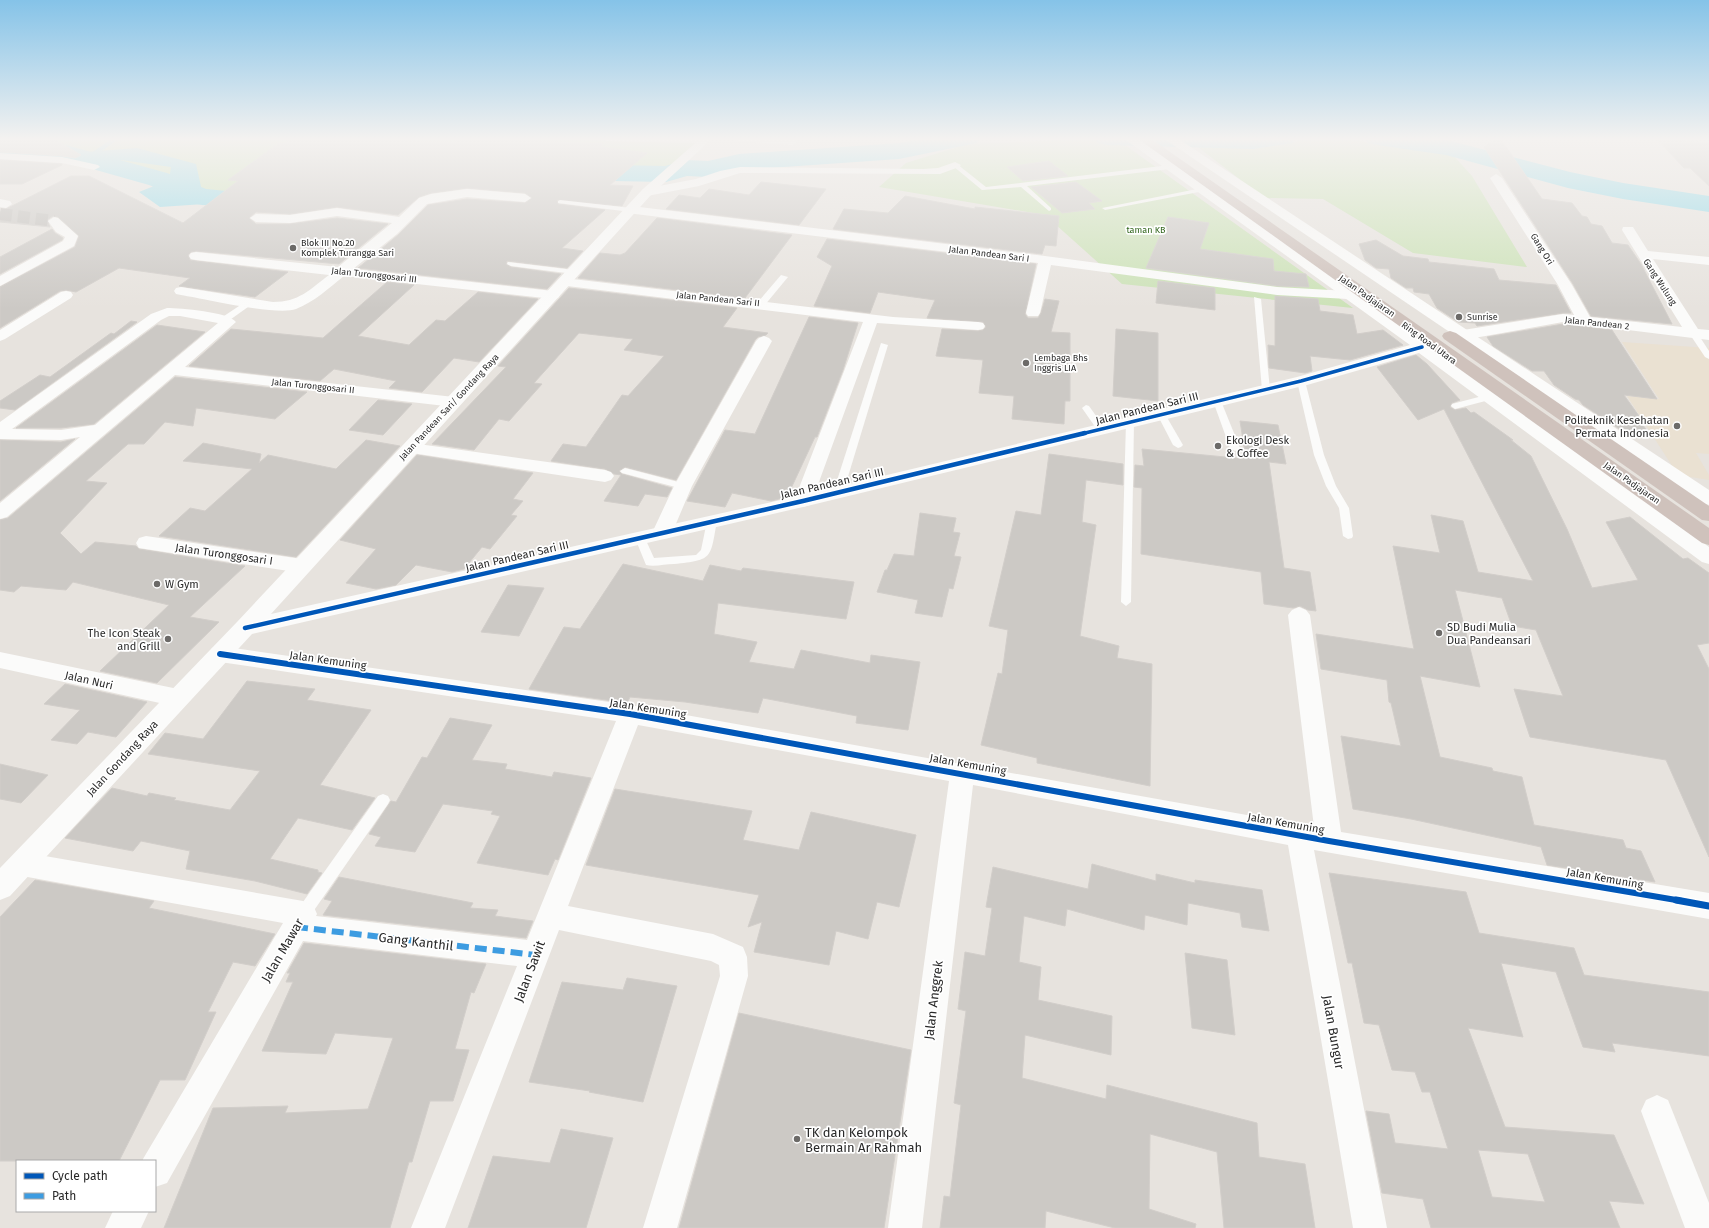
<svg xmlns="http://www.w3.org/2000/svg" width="1709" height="1228" font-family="'Fira Sans',sans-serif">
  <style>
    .education { fill: #eae1d2 }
    .green { fill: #cce2b7 }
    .water { fill: #92d9e8 }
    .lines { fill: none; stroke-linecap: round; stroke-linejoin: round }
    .stream { stroke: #92d9e8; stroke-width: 4.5 }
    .river { fill: #92d9e8; fill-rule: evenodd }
    .building { fill: #ccc9c5; stroke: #d2ceca; fill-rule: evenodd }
    .street-tunnel { stroke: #c1beba; stroke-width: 12; stroke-dasharray: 12 6; stroke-linecap: butt }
    .lane { fill: #fbfbfa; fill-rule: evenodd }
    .street { fill: #fbfbfa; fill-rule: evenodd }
    .secondary { fill: #fbfbfa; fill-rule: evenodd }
    .highway { fill: #cfc2bc; fill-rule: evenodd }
    .quiet { stroke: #3d9ce1; stroke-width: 6; stroke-dasharray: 12 6; stroke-linecap: butt }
    .cycleway-far3-casing { stroke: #fff; stroke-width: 5.5 }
    .cycleway-far2-casing { stroke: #fff; stroke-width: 7 }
    .cycleway-far1-casing { stroke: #fff; stroke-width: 8 }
    .cycleway-casing { stroke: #fff; stroke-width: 10 }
    .cycleway-far3 { stroke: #0057b8; stroke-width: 3.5 }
    .cycleway-far2 { stroke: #0057b8; stroke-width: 4.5 }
    .cycleway-far1 { stroke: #0057b8; stroke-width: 6 }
    .cycleway { stroke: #0057b8; stroke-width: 7 }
    .poi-dot { fill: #6c6a68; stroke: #fff; stroke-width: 1.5 }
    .labels { text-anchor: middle; stroke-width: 3.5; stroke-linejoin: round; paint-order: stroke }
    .far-park-label { font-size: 9px; fill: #2f641a; stroke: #fff }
    .far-poi-label { font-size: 9px; fill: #292929; stroke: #fff; text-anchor: start }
    .far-street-label { font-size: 9px; fill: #292929; stroke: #fff }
    .street-label { font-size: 11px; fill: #292929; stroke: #fff }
    .poi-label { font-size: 11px; fill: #292929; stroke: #fff; text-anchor: start }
    .near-street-label { font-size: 13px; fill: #292929; stroke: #fff }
    .near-poi-label { font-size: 13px; fill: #292929; stroke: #fff; text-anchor: start }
  </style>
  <rect width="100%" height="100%" fill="#e7e3de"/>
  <polygon class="education" points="1622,342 1709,348 1709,454 1696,453 1709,475 1709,480 1678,475 1627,396 1659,399"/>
  <g class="green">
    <polygon points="0,138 595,138 700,141 666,174 227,195 202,191 44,147 0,149"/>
    <polygon points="1315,138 1341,138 1453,155 1472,176 1527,267 1413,253 1323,199 1264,198 1194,144 1254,149"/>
    <polygon points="1097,139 1118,140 1353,308 1122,284 1045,215 879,187 906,163 967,144"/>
  </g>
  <polygon class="water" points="0,146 74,153 137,148 196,164 202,191 227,195 531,165 687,171 676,177 553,180 160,207 139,192 169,180 171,167 121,160 55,158 0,151"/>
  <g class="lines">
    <polyline class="stream" points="87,159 116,138"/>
    <g class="river">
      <polygon points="930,138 980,138 977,143 899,159 739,170 708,177 687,176 666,182 613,181 604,179 600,173 604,167 613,165 665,166 686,160 708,161 739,154 899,143"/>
      <polygon points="1095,138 1296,138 1293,143 1253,149 1107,145 1098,143"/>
      <polygon points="1365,138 1427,138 1447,140 1570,172 1623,183 1709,196 1709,212 1623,199 1568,188 1446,155 1377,145 1368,143"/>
      <polygon points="44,139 167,173 206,189 237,192 241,198 237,204 227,206 202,205 192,203 149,185 43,155 0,157 0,141"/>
    </g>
  </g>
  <g class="building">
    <polygon points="52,138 81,155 75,158 62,156 0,152 0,139"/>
    <polygon points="292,138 455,142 459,138 474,138 603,144 601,147 647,153 610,185 633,186 622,206 557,200 558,204 605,210 562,248 583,251 567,268 507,261 506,264 511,267 561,274 547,289 358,268 398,235 428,205 467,199 525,203 532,198 525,193 467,188 431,193 419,197 398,215 337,207 290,214 256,212 249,218 256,224 290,224 337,218 388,224 339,264 196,251 191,252 188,255 190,260 196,261 288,272 255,297 179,286 190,278 119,268 76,292 66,290 60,291 0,328 0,287 75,247 79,236 58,217 53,216 47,220 50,227 0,222 0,212 71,176 89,176 183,223 238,181 228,180 278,144 282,144"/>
    <polygon points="1497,138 1500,138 1542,199 1572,203 1582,216 1587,217 1591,224 1602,226 1612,243 1628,245 1641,264 1672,324 1591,316 1573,284 1484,147"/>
    <polygon points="1657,139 1709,143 1709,186 1690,168 1684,168"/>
    <polygon points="0,160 62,164 62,165 22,184 0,184"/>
    <polygon points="1049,161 1068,176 1023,181 1007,167"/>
    <polygon points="761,182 826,189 799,225 666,209 679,195 700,198 709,189 749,195"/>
    <polygon points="1076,182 1102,201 1089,203 1095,209 1062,213 1031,187"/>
    <polygon points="905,196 975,209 975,207 1059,216 1056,246 1045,245 1042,254 833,229 844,209 888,213"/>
    <polygon points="1168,217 1209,223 1200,249 1273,259 1274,271 1306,274 1309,287 1277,286 1146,268"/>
    <polygon points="657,218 792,235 745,298 578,278 600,253 620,255 625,253"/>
    <polygon points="52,229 55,233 63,238 62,240 0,274 0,257"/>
    <polygon points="827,239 1036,264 1025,314 1028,318 1038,318 1041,313 1045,299 1059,301 1051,332 1070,333 1070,401 1065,401 1064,424 1012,419 1014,396 979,393 983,360 936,356 942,329 978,331 983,330 986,327 983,322 927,318 935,300 878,292 870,313 814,306 832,266 817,257"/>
    <polygon points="1376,240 1403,256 1428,259 1429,262 1494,269 1499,280 1556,285 1571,313 1563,313 1477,326 1475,323 1458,322 1437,308 1429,294 1414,292 1413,288 1406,288 1391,278 1389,269 1376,268 1365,260 1359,244"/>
    <polygon points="1158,281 1215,288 1215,310 1156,303"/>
    <polygon points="387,282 414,285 358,336 409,345 436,320 445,321 478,292 538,299 479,362 454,358 422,392 389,388 396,381 334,369 320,381 189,366 231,329 323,338"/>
    <polygon points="569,288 737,308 723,327 768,333 766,335 758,337 755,340 676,480 625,467 619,471 622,474 672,488 667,497 645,494 638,506 604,501 621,475 614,474 605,469 551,461 563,444 586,447 622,395 628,396 664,356 624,350 633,339 579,333 534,383 542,384 509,421 499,419 474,450 432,444 506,367 498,366"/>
    <polygon points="1275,296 1318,299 1320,311 1353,315 1357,334 1383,330 1403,345 1350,360 1310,356 1312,371 1305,373 1269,368 1268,345 1275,346"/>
    <polygon points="809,317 858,323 843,370 817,437 815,437 787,497 771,501 732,493 725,507 687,501 725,430 755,434"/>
    <polygon points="131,321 137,322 15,410 0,408 0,401 40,375 50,377 111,333 114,334"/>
    <polygon points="1563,324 1612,330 1657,399 1624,395 1639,416 1636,416 1648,432 1621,430 1583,405 1579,400 1575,399 1554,385 1544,371 1532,371 1493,346 1487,337"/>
    <polygon points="157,325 205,332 94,424 61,428 16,428"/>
    <polygon points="1116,329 1158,333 1158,401 1113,396"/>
    <polygon points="1416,355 1427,364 1460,400 1452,403 1450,407 1455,410 1466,408 1471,413 1474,412 1513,440 1511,440 1531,456 1567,529 1592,588 1638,580 1606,522 1630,517 1683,559 1688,558 1709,573 1709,643 1697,645 1709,669 1709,857 1666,760 1530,737 1514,689 1563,696 1536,630 1512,626 1502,598 1455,590 1480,687 1420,676 1440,757 1492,768 1493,771 1522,777 1534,825 1623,840 1626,848 1641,851 1655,882 1547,865 1541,847 1411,819 1353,809 1341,736 1401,746 1391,703 1389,702 1387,680 1321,669 1316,634 1414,649 1393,546 1440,553 1431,515 1463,521 1478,572 1533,581 1444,409 1418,420 1377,367"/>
    <polygon points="175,377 307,392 275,419 196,408 193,426 165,422 144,444 128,444 86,481 107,483 60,533 81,554 95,542 136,546 139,549 245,566 190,617 219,622 157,683 100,671 169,605 73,582 66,590 21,586 14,592 0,590 0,520 8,518"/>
    <polygon points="378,400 412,404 383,435 349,430"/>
    <polygon points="1240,421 1278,425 1286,464 1269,462 1284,568 1310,572 1316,611 1308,610 1300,606 1293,608 1264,604 1261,572 1141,554 1142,488 1134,487 1135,465 1144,466 1142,449 1246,459"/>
    <polygon points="75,439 0,501 0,440 61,442"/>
    <polygon points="366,440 400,446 296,557 159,536 190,508 205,511 252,469 183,461 203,443 261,454 259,463 268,455 336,469"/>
    <polygon points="1049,454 1123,464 1123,485 1086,480 1082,522 1096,525 1080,636 1119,646 1117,658 1152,664 1150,786 1037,763 1037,758 981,745 998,673 1002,674 1008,630 989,626 1016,511 1041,515"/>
    <polygon points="417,455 533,473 513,499 523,501 511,515 517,516 490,549 482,547 464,569 452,572 416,565 396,585 376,589 346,583 376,549 340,540"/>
    <polygon points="920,513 956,518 953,532 960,533 954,556 961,557 953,589 949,588 942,617 915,613 918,600 877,592 885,570 887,570 894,554 914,556"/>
    <polygon points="623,564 703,581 710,565 741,571 743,568 854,582 846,619 718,603 714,634 757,642 749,662 794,669 801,650 870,663 871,655 920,662 908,730 856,723 857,716 763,698 758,713 685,702 630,697 627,703 529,689 564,627 580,629"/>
    <polygon points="508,585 544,588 519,636 481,632"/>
    <polygon points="247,681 315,689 307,700 371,710 320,785 375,798 352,830 298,818 270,859 318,870 318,872 322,873 307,894 255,881 186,869 190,851 141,841 133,851 65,838 112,788 147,796 149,793 176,798 174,800 230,810 260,771 148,754 165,733 203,739"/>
    <polygon points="65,684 147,702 116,737 88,732 77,744 51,740 80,710 44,704"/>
    <polygon points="450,718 492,725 472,760 507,764 505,769 552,777 554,772 591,778 558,860 555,859 548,875 477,863 500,816 491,814 493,811 443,804 415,852 375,846 381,837 369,834 391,801 396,802 422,757 427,758"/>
    <polygon points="0,764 48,775 21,803 0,799"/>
    <polygon points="615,789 752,811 743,840 799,850 811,812 916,835 899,907 877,902 868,939 836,931 829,965 754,952 762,922 748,927 759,895 586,865"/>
    <polygon points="1092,864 1156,881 1156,874 1195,883 1195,880 1262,890 1269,931 1242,927 1240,913 1188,903 1187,925 1145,915 1144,930 1067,909 1065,926 1024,916 1019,962 1041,967 1038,1000 1112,1016 1111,1055 1025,1035 1022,1078 1106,1099 1107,1085 1257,1123 1259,1157 1305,1164 1315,1228 1224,1228 1217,1152 1150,1134 1149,1209 1196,1224 1195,1228 1115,1228 1046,1211 1045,1228 940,1228 944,1196 950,1197 961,1105 954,1103 966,1011 958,1009 965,952 985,956 992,908 986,907 993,867 1088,889"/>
    <path d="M1329,873L1466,892L1479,933L1574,948L1584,975L1709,992V1056L1612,1043L1615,1052L1583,1047L1556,972L1501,963L1523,1037L1468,1028L1505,1127L1614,1135L1644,1204L1609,1201L1620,1228H1431L1423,1199L1382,1193L1366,1111L1389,1114L1395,1143L1448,1149L1430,1092H1422L1415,1072L1392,1070L1379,1025L1364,1023L1352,963H1348ZM1478,1150L1528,1154L1545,1202L1492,1197Z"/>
    <polygon points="339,877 473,903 470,908 498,910 495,916 533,921 526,938 323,915 332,901 324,899"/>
    <polygon points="35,880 154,901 149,908 275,934 255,966 233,962 208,1012 216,1012 185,1080 160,1080 119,1161 0,1161 0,917"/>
    <polygon points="304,943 486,964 474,993 471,992 455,1049 469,1050 453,1101 430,1101 412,1162 409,1162 390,1228 164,1228 213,1108 288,1106 285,1113 368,1109 393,1038 335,1033 326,1054 262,1051 293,982 286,982 290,973 287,973"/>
    <polygon points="1185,953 1227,960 1235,1035 1192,1028"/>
    <polygon points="627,978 677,986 643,1102 589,1092 590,1091 529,1082 562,982 623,990"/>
    <polygon points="739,1013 911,1050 884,1228 679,1228"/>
    <polygon points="561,1129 613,1138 586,1228 468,1228 493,1156 550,1163"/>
  </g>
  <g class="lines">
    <polyline class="street-tunnel" points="0,214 54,221"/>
    <g class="lane">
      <polygon points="953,164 957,164 986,187 1170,165 1173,167 1170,169 1027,186 1051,208 1051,210 1049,211 1021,187 982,190 953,166"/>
      <polygon points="1202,188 1204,189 1204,191 1105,210 1102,208"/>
      <polygon points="560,200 631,208 634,210 631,212 558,203 558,201"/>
      <polygon points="508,262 574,270 578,272 574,274 511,266 507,264"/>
      <polygon points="781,275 788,277 764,306 758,306 758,302"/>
      <polygon points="1254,297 1261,299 1270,390 1266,393 1262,390"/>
      <polygon points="248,300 255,302 227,322 221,322 221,318"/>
      <polygon points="1690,331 1696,331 1709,351 1709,359 1705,357 1689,333"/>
      <polygon points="881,343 888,345 843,493 841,495 835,495 833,493"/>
      <polygon points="1301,378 1305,381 1324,455 1336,486 1349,508 1353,536 1352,538 1348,539 1343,536 1339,508 1326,486 1314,455 1297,381"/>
      <polygon points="1490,394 1493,395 1493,399 1455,409 1451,406 1452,404"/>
      <polygon points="1217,398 1221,401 1240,448 1238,450 1235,451 1230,448 1213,401"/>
      <polygon points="1086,405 1089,406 1104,427 1104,431 1098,431 1082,408"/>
      <polygon points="1161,411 1165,414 1183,445 1181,447 1178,448 1173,445 1157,414"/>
      <polygon points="1130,419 1134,422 1131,602 1126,606 1121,602 1126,422"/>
      <polygon points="625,468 686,484 688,486 683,489 622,473 620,471"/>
      <path d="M712,518L717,521C710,558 714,560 674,564C665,564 655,567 646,565L635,538L636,536H644L654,558L696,555L701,550L707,521Z"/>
      <polygon points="383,794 388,796 390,800 388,804 308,919 303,921 298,919 296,914 298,909 378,796"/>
    </g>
    <g class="street">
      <polygon points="602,138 707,138 709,140 704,143 607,141"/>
      <path d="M732,138C742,136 792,135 797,142L792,145L737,141Z"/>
      <polygon points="0,153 62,157 98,165 100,167 94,170 62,163 0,159"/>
      <polygon points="955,162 961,165 959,167 940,174 740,173 699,186 647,196 641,192 643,189 696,179 720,171 740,167 923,169 938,168"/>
      <polygon points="1496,174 1502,178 1572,285 1590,317 1682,327 1622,230 1623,227 1633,227 1648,251 1709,257 1709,265 1653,259 1698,329 1709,330 1709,340 1563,322 1463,340 1458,338 1455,335 1458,332 1463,330 1563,314 1574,315 1558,285 1490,178"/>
      <path d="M467,189L525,194L531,198L525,202L467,197L427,204L397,234L353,269L553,291L558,292L560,295L558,298L553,299L344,276C329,288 314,302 296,309C277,316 205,299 181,295L176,294L174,291L176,288L181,287L273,302C299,302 309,290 329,275L196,260L191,259L189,256L191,253L196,252L338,267L392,223L337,216L290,223L256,222L250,218L256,214L290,215L337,208L399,217L419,198L431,194Z"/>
      <polygon points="0,199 10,201 12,204 6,208 0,207"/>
      <polygon points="631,206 1045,256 1277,287 1348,291 1353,292 1355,295 1353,298 1348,299 1277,295 1051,265 1040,313 1038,316 1028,316 1026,313 1038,263 627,213 625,210"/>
      <polygon points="54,217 58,218 78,236 74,246 0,286 0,276 63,241 65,237 56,232 48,221"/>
      <polygon points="564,278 893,317 978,322 983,323 985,326 983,329 978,330 877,323 812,501 810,505 803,507 796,505 794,501 863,322 559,285 557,282 559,279"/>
      <polygon points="66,291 71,292 73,295 71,298 5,339 0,341 0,330 61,292"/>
      <path d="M167,308C180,308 229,312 236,322L185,367L454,397L460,399L462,402L460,405L454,407L175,375L7,517L0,519V503L80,437L61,440L0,439V422L151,314ZM169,316H180L218,323L95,425L61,430L12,429L161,320Z"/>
      <polygon points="764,336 769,338 772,341 692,486 672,533 669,538 662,539 655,538 652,533 674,486 756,341 759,338"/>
      <polygon points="411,443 605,470 611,472 614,476 611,480 605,482 405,452 402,448 405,444"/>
      <polygon points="146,536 302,559 309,561 312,566 309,571 302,573 139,548 136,543 139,538"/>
      <polygon points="1299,607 1306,610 1310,615 1341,832 1709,893 1709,919 1314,850 1387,1228 1353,1228 1288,845 973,785 922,1228 888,1228 949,781 638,725 568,906 713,934 743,947 747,957 748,976 677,1228 643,1228 720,976 719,965 711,961 559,930 445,1228 411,1228 517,966 303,941 167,1183 155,1187 155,1161 143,1161 143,1159 283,923 22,876 13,872 9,864 13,856 22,852 303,901 313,905 317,914 316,916 527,940 616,721 220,662 212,660 209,654 212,648 220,646 630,705 1314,827 1288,615 1292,610"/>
      <polygon points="0,652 178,689 186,692 189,698 186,704 178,707 0,668"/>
      <polygon points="1657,1095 1668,1100 1709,1203 1709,1228 1685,1228 1641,1111 1646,1100"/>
      <polygon points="113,1211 149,1211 141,1228 105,1228"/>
    </g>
    <g class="secondary">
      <polygon points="701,138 713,138 651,195 271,614 803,495 1297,377 1410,345 1126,140 1125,138 1137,138 1428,344 1709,547 1709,564 1702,562 1419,353 1307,385 803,507 252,634 10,896 0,900 0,868 237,622 643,189"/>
      <polygon points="1165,138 1177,138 1709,490 1709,505 1702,503 1166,140"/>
    </g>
    <g class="highway">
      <polygon points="1137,138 1150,138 1709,528 1709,545 1702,543"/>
      <polygon points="1450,331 1456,333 1709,506 1709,521 1702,520 1444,339 1442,336 1444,333"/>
    </g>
    <polyline class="quiet" points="296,927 536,955"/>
    <g class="cycleway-far3-casing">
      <polyline id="cycleway-far3" points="1081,434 1301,381 1422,347"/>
    </g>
    <g class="cycleway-far2-casing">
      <polyline id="cycleway-far2" points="245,628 803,501 1085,433"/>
    </g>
    <g class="cycleway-far1-casing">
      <polyline id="cycleway-far1" points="220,654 630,714 1329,841 1682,901"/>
    </g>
    <g class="cycleway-casing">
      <polyline id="cycleway" points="1676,900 1709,906"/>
    </g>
    <use href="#cycleway-far3" class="cycleway-far3"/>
    <use href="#cycleway-far2" class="cycleway-far2"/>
    <use href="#cycleway-far1" class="cycleway-far1"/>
    <use href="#cycleway" class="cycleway"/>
  </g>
  <linearGradient id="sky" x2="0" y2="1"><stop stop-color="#85c3e8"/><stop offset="0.45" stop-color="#f4f2f0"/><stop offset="1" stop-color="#f4f2f0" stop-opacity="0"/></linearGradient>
  <rect width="1709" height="309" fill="url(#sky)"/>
  <g class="poi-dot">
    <circle cx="293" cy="248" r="4"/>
    <circle cx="1459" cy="317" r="4"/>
    <circle cx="1026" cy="363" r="4"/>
    <circle cx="1677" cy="426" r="4"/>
    <circle cx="1218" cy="446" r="4"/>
    <circle cx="157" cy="584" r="4"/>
    <circle cx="1439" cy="633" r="4"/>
    <circle cx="168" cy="639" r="4"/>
    <circle cx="797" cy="1139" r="4"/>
  </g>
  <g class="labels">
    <g class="far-park-label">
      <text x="1146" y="233">taman KB</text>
    </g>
    <g class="far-poi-label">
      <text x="301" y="246">Blok III No.20<tspan x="301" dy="10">Komplek Turangga Sari</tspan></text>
      <text x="1467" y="320">Sunrise</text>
      <text x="1034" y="361">Lembaga Bhs<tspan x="1034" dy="10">Inggris LIA</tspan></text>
    </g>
    <g class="far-street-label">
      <text transform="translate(1542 249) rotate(58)" y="3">Gang Ori</text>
      <text transform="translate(989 254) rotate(7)" y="3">Jalan Pandean Sari I</text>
      <text transform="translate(374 275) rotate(6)" y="3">Jalan Turonggosari III</text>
      <text transform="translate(1660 282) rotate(57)" y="3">Gang Wulung</text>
      <text transform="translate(1367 296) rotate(35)" y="3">Jalan Padjajaran</text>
      <text transform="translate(718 299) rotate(6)" y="3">Jalan Pandean Sari II</text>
      <text transform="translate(1597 323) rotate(6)" y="3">Jalan Pandean 2</text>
      <text transform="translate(1429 343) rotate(36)" y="3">Ring Road Utara</text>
      <text transform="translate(313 386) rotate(6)" y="3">Jalan Turonggosari II</text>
      <text transform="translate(449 407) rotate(-47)" y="3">Jalan Pandean Sari/ Gondang Raya</text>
      <text transform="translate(1632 483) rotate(35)" y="3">Jalan Padjajaran</text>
    </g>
    <g class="street-label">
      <text transform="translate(1147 408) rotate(-14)" y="4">Jalan Pandean Sari III</text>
      <text transform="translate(832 483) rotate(-13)" y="4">Jalan Pandean Sari III</text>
      <text transform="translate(224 554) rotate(8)" y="4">Jalan Turonggosari I</text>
      <text transform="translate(517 556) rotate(-13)" y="4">Jalan Pandean Sari III</text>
      <text transform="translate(328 660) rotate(8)" y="4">Jalan Kemuning</text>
      <text transform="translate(89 680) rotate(13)" y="4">Jalan Nuri</text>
      <text transform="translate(648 708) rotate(9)" y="4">Jalan Kemuning</text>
      <text transform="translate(122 758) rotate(-47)" y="4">Jalan Gondang Raya</text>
      <text transform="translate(968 764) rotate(10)" y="4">Jalan Kemuning</text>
      <text transform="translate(1286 823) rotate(10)" y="4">Jalan Kemuning</text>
      <text transform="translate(1605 878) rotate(10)" y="4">Jalan Kemuning</text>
    </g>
    <g class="poi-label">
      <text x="1669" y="424" text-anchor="end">Politeknik Kesehatan<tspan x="1669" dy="13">Permata Indonesia</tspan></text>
      <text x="1226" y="444">Ekologi Desk<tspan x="1226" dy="13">&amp; Coffee</tspan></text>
      <text x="165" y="588">W Gym</text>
      <text x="1447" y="631">SD Budi Mulia<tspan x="1447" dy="13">Dua Pandeansari</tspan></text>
      <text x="160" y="637" text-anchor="end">The Icon Steak<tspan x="160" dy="13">and Grill</tspan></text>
    </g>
    <g class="near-street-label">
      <text transform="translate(416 941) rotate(7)" y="5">Gang Kanthil</text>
      <text transform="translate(282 950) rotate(-60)" y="5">Jalan Mawar</text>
      <text transform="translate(529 971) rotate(-69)" y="5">Jalan Sawit</text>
      <text transform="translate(933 1000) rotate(-83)" y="5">Jalan Anggrek</text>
      <text transform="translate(1334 1032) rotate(80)" y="5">Jalan Bungur</text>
    </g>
    <g class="near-poi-label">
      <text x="805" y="1137">TK dan Kelompok<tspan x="805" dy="15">Bermain Ar Rahmah</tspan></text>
    </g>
  </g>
  <rect x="16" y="1160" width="140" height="52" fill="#ffffff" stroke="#a9a9a9"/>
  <rect x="24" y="1173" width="20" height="6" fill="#0057b8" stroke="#a9a9a9"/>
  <text x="52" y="1180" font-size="12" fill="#292929">Cycle path</text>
  <rect x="24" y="1193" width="20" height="6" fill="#3d9ce1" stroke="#a9a9a9"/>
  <text x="52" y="1200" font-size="12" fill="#292929">Path</text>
</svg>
